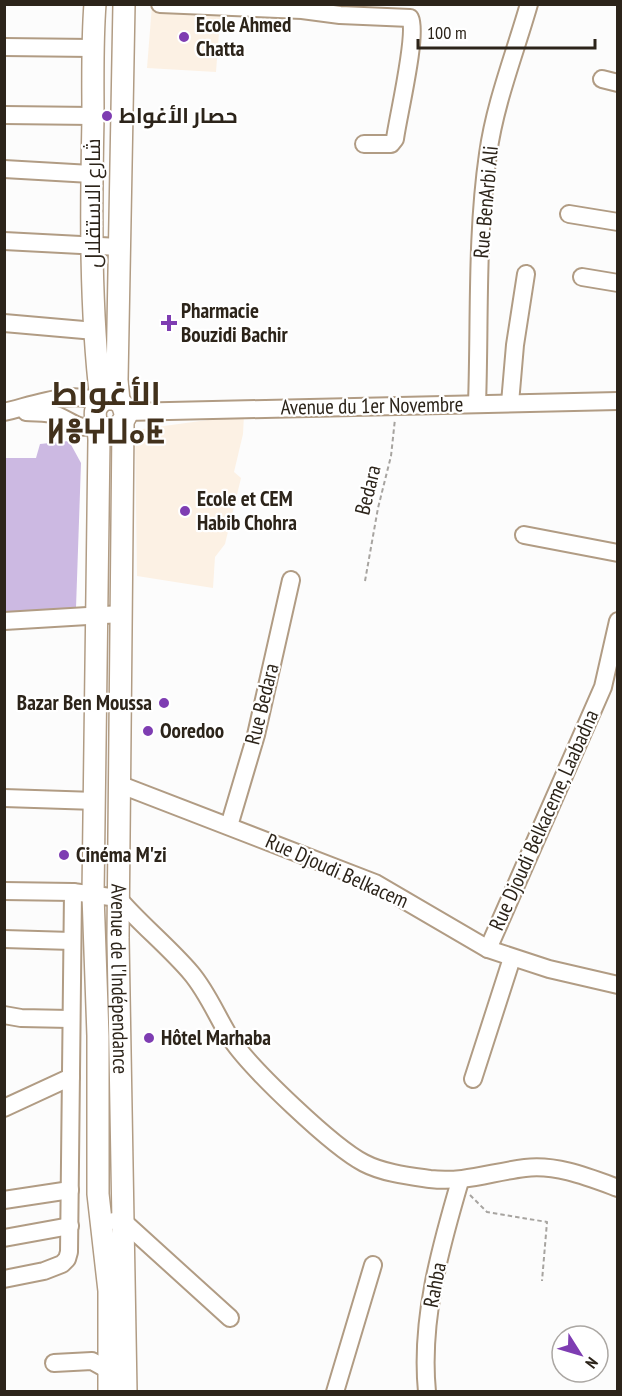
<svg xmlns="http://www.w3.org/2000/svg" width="622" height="1396" font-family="'PT Sans Narrow',Cairo,'Noto Sans Tifinagh',sans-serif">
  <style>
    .built { fill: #fcf1e4 }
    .forest { fill: #ccb9e2 }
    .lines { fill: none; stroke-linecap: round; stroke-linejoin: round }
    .minor-casing { stroke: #b19c84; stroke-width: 20 }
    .major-casing { stroke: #b19c84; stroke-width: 24 }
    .path { stroke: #a7a4a0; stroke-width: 2; stroke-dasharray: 4.5 3; stroke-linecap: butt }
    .minor { stroke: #fff; stroke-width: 16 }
    .major { stroke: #fff; stroke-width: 21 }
    .poi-dot { fill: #7e3db2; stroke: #fff; stroke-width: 2 }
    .labels { text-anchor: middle; stroke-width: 4.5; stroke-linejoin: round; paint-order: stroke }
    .poi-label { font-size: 21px; font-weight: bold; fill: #2c241a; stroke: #fff; text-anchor: start }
    .street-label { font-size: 21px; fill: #2c241a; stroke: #fff }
    .town-label { font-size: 33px; font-weight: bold; fill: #42311c; stroke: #fff }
  </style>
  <rect width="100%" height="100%" fill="#fcfcfc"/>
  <g class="built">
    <polygon points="152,5 221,6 216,72 147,68"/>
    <polygon points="244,415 243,434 234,472 241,478 225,544 215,557 213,588 137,576 135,430"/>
  </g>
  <polygon class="forest" points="69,441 81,463 76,608 5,612 5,458 36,458 40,444"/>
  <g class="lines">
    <g class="minor-casing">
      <g id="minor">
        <path d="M160,4L302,10L340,15L410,18C418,34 398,116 395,139L391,144H364"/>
        <polyline points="4,47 92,48"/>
        <polyline points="602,79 618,83"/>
        <polyline points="4,115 93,116"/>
        <polyline points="4,169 91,174"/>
        <polyline points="569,214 618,222"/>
        <polyline points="4,241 119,247"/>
        <polyline points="582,277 618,283"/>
        <polyline points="4,323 95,331"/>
        <polyline points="510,403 515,345 526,274"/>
        <path d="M477,404C480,321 476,237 488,154C495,103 515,53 529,4"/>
        <path d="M4,412C31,406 75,388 99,403"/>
        <path d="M26,412C36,413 47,412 56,415C72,421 80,433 97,423"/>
        <polyline points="126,412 618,401"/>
        <polyline points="524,535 618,553"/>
        <polyline points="4,621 121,614"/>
        <polyline points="121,785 375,883 488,949 549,969 618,985"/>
        <polyline points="4,798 96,801"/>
        <polyline points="229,826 256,735 291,580"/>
        <path d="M4,891L73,892L118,898C140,924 168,946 191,973C208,993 217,1017 231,1039C251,1069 333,1147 364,1163C383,1173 409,1176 430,1179C465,1183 491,1172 525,1168C556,1164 588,1177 618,1188"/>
        <polyline points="4,939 72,941"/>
        <polyline points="488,949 603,687 618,621"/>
        <polyline points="4,1015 21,1018 70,1019"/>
        <polyline points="473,1079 512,958"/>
        <polyline points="4,1108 71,1077"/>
        <polyline points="4,1200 70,1190"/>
        <polyline points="114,1221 123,1221 230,1318"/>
        <polyline points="4,1238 70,1226"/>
        <polyline points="4,1279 44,1271 62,1264 67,1259 69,1252 73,892"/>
        <polyline points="54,1363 92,1361 110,1371"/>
        <polyline points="335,1392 373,1265"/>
        <path d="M427,1392C420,1320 440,1249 460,1181"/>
      </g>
    </g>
    <g class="major-casing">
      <g id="major">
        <path d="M95,4C92,43 93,80 93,118C91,213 90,307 101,401"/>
        <polyline points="119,401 117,380 124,4"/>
        <path id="s1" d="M123,424L118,938L126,1392"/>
        <path d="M99,425L108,430L119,427L126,416L122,404L115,399H106C87,408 99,424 99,440L93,895L98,1036V1194L109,1291V1392"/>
      </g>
    </g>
    <g class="path">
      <polyline points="365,581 378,508 391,456 395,419"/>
      <polyline points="470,1195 487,1212 547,1222 542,1281"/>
    </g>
    <use href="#minor" class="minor"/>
    <use href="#major" class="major"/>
  </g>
  <g class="poi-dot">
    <circle cx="184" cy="37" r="6"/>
    <circle cx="107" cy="116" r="6"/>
    <path d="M166 314h6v6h6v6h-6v6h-6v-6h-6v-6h6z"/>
    <circle cx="185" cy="511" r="6"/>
    <circle cx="164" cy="703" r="6"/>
    <circle cx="148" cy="731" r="6"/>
    <circle cx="64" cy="855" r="6"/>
    <circle cx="149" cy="1038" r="6"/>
  </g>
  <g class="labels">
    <g class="poi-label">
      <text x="196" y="32">Ecole Ahmed<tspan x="196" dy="24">Chatta</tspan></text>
      <text x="119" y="123">حصار الأغواط</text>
      <text x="181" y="318">Pharmacie<tspan x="181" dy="24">Bouzidi Bachir</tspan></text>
      <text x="197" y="506">Ecole et CEM<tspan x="197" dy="24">Habib Chohra</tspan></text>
      <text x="152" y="710" text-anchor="end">Bazar Ben Moussa</text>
      <text x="160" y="738">Ooredoo</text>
      <text x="76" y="862">Cinéma M'zi</text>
      <text x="161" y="1045">Hôtel Marhaba</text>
    </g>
    <g class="street-label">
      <text transform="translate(486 202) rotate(-85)" y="7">Rue BenArbi Ali</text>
      <text transform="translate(93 203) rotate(-90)" y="7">شارع الاستقلال</text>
      <text transform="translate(372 406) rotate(-1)" y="7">Avenue du 1er Novembre</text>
      <text transform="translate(368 490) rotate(-76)" y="7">Bedara</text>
      <text transform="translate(262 704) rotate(-76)" y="7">Rue Bedara</text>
      <text transform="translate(544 820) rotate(-66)" y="7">Rue Djoudi Belkaceme, Laabadna</text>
      <text transform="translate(337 871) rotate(24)" y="7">Rue Djoudi Belkacem</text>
      <text dy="7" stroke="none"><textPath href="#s1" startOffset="555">Avenue de l'Indépendance</textPath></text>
      <text transform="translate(435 1285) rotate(-79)" y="7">Rahba</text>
    </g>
    <g class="town-label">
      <text x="106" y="405">الأغواط<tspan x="106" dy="38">ⵍⴻⵖⵡⴰⵟ</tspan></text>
    </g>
  </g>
  <rect width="622" height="1396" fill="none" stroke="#2c241a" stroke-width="12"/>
  <g transform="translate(580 1354) rotate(127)"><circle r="28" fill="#ffffff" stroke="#aba7a3" stroke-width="1.5"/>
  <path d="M0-4.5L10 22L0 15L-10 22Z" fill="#7e3db2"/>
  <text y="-9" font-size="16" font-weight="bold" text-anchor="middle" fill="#2c241a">N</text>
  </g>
  <path d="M418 39v9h177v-9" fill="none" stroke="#2c241a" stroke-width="3"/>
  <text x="427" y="39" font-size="18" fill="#2c241a" stroke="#ffffff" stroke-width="4.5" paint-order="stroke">100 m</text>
</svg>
